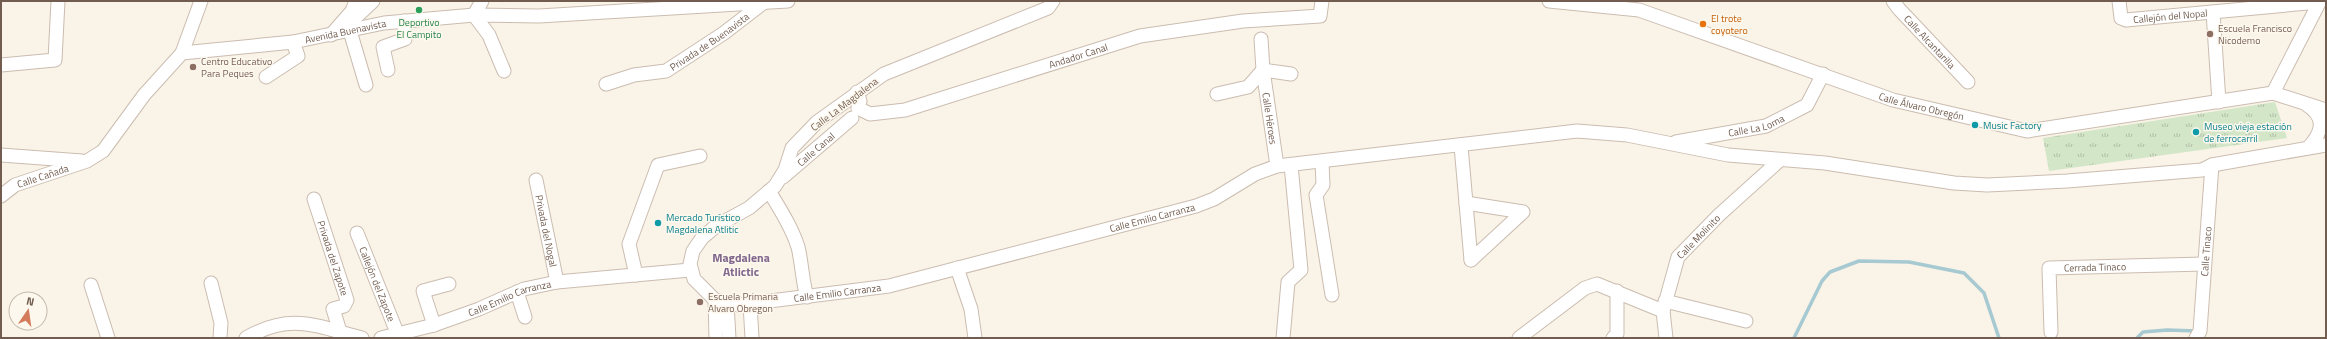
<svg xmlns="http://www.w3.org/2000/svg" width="2327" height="339" font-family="'Titillium Web',sans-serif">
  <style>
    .park { fill: url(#park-tufts) }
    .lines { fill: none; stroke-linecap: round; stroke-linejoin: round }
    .stream { stroke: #a6c9d2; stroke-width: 3.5 }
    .minor-casing { stroke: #cbbcb0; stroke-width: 15 }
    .minor { stroke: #fff; stroke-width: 13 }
    .leisure-dot { fill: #2e9e5b; stroke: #fdf8ee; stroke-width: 1.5 }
    .food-dot { fill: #e8710a; stroke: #fdf8ee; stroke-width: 1.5 }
    .education-dot { fill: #8d6e63; stroke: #fdf8ee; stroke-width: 1.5 }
    .culture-dot { fill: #0f9aa8; stroke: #fdf8ee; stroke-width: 1.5 }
    .labels { text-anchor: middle; stroke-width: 3; stroke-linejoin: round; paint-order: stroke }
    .street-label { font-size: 10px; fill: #715c4f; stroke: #fdf8ee }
    .food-label { font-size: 10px; fill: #c56008; stroke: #fdf8ee; text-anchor: start }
    .leisure-label { font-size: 10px; fill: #27864d; stroke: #fdf8ee }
    .education-label { font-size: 10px; fill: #785e54; stroke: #fdf8ee; text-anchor: start }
    .culture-label { font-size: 10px; fill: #0d838f; stroke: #fdf8ee; text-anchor: start }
    .quarter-label { font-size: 12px; font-weight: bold; fill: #81678c; stroke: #fdf8ee }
  </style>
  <defs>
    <pattern id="park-tufts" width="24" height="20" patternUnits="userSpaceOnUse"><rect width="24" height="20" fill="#d3e6c8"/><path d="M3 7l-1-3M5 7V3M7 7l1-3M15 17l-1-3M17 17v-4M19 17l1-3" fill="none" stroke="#b0bea5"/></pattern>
  </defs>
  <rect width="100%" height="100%" fill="#faf4e8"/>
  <polygon class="park" points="2275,102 2287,138 2049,171 2043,138"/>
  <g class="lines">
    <g class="stream">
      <polyline points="1794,338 1822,281 1830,272 1859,261 1909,262 1964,273 1984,293 1999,338"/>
      <polyline points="2137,338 2143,332 2167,330 2197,331"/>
    </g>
    <g class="minor-casing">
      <g id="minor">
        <polyline points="482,1 474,15 489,35 504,71"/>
        <path id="s1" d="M1053,1L1048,8L884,74L817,122L792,148L785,170L775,186L749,208L716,226L702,238L693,251L690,264L694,279L715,300L738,305L889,286L1196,206L1214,199L1255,174L1277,166L1577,131L1627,135L1728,155L1825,163L1954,183L1987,185L2067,181L2202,170L2212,165L2326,145"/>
        <path id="s2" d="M1549,1L1639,10L1893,100L2027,131L2273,93L2326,110"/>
        <path id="s3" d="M1893,1L1899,9L1968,82"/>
        <path id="s4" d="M2119,1L2121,18L2126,20L2319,2"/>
        <polyline points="2213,12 2219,102"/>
        <polyline points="331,35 352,11 356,1"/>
        <path id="s5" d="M1261,39L1263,70L1277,166"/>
        <path id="s6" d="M182,53L293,42L384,23L474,15L539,16L788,1"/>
        <polyline points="1,65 55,60 58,1"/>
        <polyline points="388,70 383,47 405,39 404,21"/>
        <polyline points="266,77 298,56 293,42"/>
        <path id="s7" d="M606,84L634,75L666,71L724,33L763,3"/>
        <polyline points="366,85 350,31 354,19 373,1"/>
        <path id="s8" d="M857,92L860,101L858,108L870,114L905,110L1140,36L1243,21L1320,16L1322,1"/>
        <polyline points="2273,93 2320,1"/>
        <polyline points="1217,94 1248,87 1263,70 1291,74"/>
        <path d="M2307,105C2327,118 2322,133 2308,148"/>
        <path id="s9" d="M1676,142L1766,126L1807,105L1823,74"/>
        <polyline points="1461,146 1471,260"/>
        <polyline points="1,155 82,161"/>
        <polyline points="1322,162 1323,185 1316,195 1332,295"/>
        <path id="s10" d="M783,177L852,118"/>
        <path id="s11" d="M536,180L557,282"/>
        <path d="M769,191C780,209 792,228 798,247C802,263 802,280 807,297"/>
        <path id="s12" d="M1,196L15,185L87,161L103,151L144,95L182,53L201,1"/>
        <path id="s13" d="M314,199L347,300L344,306L333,309L342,338"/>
        <polyline points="1466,203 1523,212 1471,260"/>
        <path id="s14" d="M357,233L398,335"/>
        <polyline points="957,268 971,309 975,338"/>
        <polyline points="636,275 629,244 658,165 700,156"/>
        <polyline points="211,283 221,323 220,338"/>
        <polyline points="91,285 108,338"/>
        <polyline points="517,292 525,317"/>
        <polyline points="715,300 716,338"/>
        <polyline points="1665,301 1746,321"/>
        <polyline points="727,304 729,338"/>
        <polyline points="750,304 752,338"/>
        <polyline points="434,325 423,291 449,284"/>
        <path id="s15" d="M2051,332L2049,268L2204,264"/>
        <path d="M246,338C291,312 316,326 362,338"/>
        <path id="s16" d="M381,338L434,325L479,309L524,289L557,282L690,270"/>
        <polyline points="1283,338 1288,282 1301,270 1291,165"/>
        <polyline points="1519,338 1585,288 1597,284 1663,311"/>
        <polyline points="1613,338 1617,334 1617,291"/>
        <path id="s17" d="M1666,338L1663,311L1678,257L1719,215L1780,160"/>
        <path id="s18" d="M2196,338L2200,331L2212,165"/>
      </g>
    </g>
    <use href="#minor" class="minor"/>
  </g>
  <circle class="leisure-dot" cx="419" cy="10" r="4"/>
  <circle class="food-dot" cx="1703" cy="24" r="4"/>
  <g class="education-dot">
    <circle cx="2210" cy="34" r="4"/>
    <circle cx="193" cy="67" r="4"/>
    <circle cx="700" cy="302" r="4"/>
  </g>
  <g class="culture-dot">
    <circle cx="1975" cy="125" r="4"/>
    <circle cx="2196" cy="132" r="4"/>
    <circle cx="658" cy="223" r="4"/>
  </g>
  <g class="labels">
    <g class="street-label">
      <text dy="4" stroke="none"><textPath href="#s4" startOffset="67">Callejón del Nopal</textPath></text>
      <text dy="4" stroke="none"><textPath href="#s6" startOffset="165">Avenida Buenavista</textPath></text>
      <text dy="4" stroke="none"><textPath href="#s7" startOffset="114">Privada de Buenavista</textPath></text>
      <text dy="4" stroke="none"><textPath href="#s3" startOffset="55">Calle Alcantarilla</textPath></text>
      <text dy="4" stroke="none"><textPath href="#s8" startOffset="247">Andador Canal</textPath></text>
      <text transform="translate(844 104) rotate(-37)" y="4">Calle La Magdalena</text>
      <text dy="4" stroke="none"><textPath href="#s2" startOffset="389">Calle Álvaro Obregón</textPath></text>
      <text dy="4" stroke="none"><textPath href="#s5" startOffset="80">Calle Héroes</textPath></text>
      <text dy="4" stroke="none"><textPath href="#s9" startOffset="82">Calle La Loma</textPath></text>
      <text dy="4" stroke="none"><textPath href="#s10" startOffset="43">Calle Canal</textPath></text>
      <text dy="4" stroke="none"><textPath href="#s12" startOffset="47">Calle Cañada</textPath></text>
      <text dy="4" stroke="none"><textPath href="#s1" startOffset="958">Calle Emilio Carranza</textPath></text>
      <text dy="4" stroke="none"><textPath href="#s11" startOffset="52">Privada del Nogal</textPath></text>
      <text dy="4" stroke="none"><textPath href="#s17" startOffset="112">Calle Molinito</textPath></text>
      <text dy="4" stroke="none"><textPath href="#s18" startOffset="88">Calle Tinaco</textPath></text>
      <text dy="4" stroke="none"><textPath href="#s13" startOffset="62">Privada del Zapote</textPath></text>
      <text dy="4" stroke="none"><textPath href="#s15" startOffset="110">Cerrada Tinaco</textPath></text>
      <text dy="4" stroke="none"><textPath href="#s14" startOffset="55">Callejón del Zapote</textPath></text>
      <text dy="4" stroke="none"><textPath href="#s1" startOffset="634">Calle Emilio Carranza</textPath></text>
      <text dy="4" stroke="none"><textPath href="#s16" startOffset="135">Calle Emilio Carranza</textPath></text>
    </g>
    <g class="food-label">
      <text x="1711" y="22">El trote<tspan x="1711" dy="12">coyotero</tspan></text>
    </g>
    <g class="leisure-label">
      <text x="419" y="26">Deportivo<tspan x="419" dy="12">El Campito</tspan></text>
    </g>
    <g class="education-label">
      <text x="2218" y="32">Escuela Francisco<tspan x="2218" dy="12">Nicodemo</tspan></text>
      <text x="201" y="65">Centro Educativo<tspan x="201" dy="12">Para Peques</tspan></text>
      <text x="708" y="300">Escuela Primaria<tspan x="708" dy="12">Alvaro Obregon</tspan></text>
    </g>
    <g class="culture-label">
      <text x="1983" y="129">Music Factory</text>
      <text x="2204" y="130">Museo vieja estación<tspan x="2204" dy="12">de ferrocarril</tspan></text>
      <text x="666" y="221">Mercado Turístico<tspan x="666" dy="12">Magdalena Atlitic</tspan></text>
    </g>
    <g class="quarter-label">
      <text x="741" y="262">Magdalena<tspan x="741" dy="14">Atlictic</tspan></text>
    </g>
  </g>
  <rect width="2327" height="339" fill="none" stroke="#715c4f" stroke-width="4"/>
  <g transform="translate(28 311) rotate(13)"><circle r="19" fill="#fdf8ee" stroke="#c5baae"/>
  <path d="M0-3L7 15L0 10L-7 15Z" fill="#d57c5d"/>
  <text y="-6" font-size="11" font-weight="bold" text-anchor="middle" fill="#715c4f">N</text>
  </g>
</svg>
